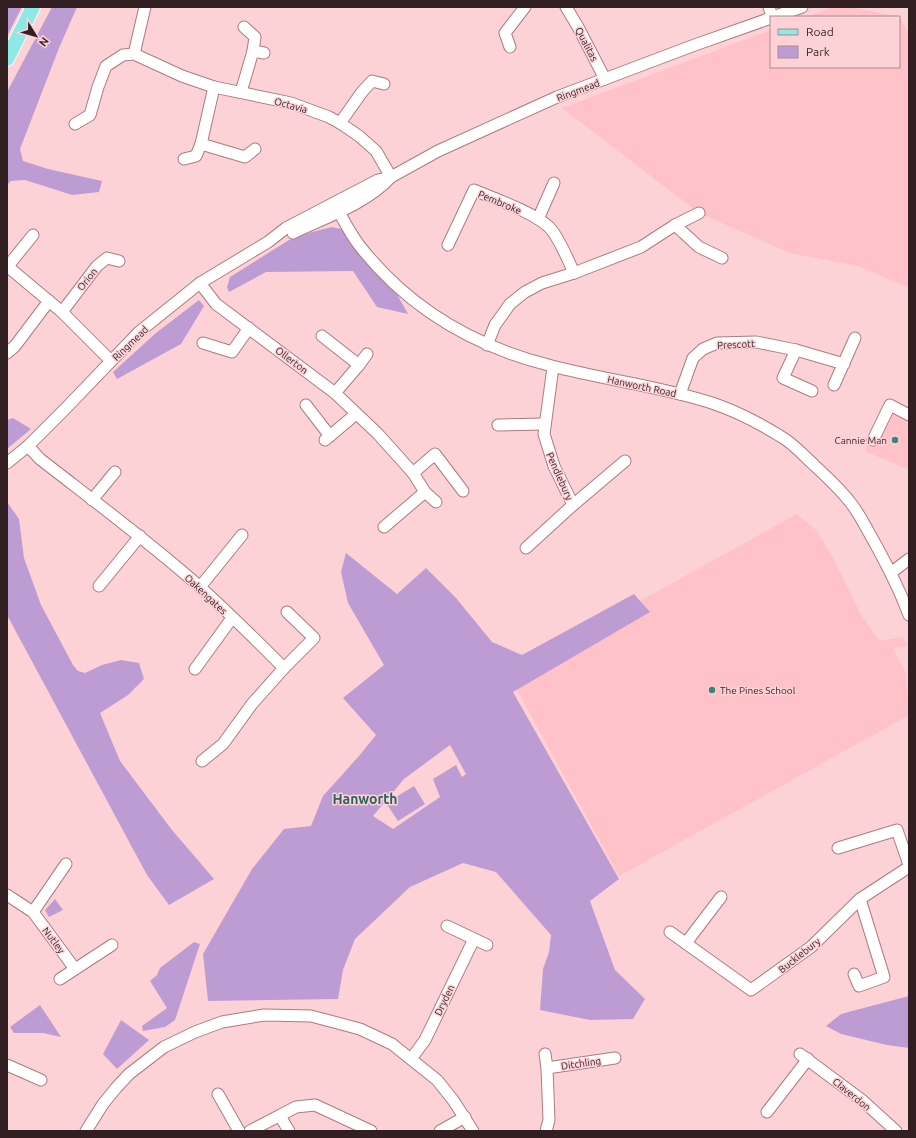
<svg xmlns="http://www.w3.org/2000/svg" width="916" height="1138" font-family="Ubuntu,sans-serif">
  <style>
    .built { fill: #ffc2c8 }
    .green { fill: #bd9cd4; fill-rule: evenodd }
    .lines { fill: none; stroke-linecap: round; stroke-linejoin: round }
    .minor-casing { stroke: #ab7b81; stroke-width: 13 }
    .major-casing { stroke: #fff; stroke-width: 16 }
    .minor { stroke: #fff; stroke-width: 11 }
    .major { stroke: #90e8e5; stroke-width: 14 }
    .poi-dot { fill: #3a827e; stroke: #fdd2d6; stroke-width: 1.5 }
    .labels { text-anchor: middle; stroke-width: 3; stroke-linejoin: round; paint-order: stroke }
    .street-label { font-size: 10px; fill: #321f21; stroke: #fdd2d6 }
    .poi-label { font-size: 10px; fill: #321f21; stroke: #fdd2d6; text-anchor: end }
    .district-label { font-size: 14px; font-weight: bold; fill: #28625f; stroke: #fdd2d6 }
  </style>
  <rect width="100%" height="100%" fill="#fdd2d6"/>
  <g class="built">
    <polygon points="833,7 855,8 900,17 909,34 909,288 858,266 790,253 699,213 562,108 771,30 771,67 899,67 899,17 806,17"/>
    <polygon points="889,401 909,410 909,470 865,451"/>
    <polygon points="797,514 816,530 831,554 860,613 879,641 903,637 908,646 893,648 906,673 909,715 619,876 508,674"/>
  </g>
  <g class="green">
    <polygon points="7,7 22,7 7,36"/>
    <polygon points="52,7 77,7 59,48 20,149 23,161 48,169 102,181 99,192 72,195 25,180 11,181 7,185 7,92"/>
    <polygon points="332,227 341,229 353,245 397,294 408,314 377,307 353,271 266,272 229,292 227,287 230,277 289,240 312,232"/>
    <polygon points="199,300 204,306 181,344 117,379 113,372 156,333"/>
    <polygon points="13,418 31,429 7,449 7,420"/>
    <polygon points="7,502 19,519 24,558 41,605 73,665 78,671 85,673 102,665 121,660 139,663 144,679 128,695 100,713 120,761 172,830 214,879 169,905 147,875 7,615"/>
    <path d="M346,553L397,594L426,568L456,598L492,642L522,655L634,594L650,612L513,692L619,879L590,901L615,970L645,999L633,1019L590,1020L540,1010L543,969L549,952L551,935L496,872L463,863L410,887L355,939L343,970L338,999L208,1001L203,954L252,869L284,829L311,826L323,796L359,756L376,735L343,698L384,665L348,603L341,572ZM450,745L466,774L462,777L456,765L433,779L440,797L393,829L373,816L404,779Z"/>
    <polygon points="414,786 425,804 398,821 386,803"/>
    <polygon points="55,899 63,910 49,917 45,910"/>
    <polygon points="194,942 200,944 175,1020 165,1027 143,1031 142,1026 167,1008 150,981 157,975 160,968"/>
    <polygon points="909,996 909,1048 887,1045 841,1034 826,1026 841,1014"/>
    <polygon points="40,1005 61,1037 43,1033 14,1033 10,1027"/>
    <polygon points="121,1020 149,1040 117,1069 103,1054"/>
  </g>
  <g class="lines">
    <g class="minor-casing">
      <g id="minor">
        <polyline points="566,7 578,27 605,79"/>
        <polyline points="769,7 772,17"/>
        <polyline points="773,17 802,7"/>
        <polyline points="244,27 255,37 253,51"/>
        <polyline points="510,47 505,33 525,7"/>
        <polyline points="134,54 145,7"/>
        <polyline points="241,92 253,51 264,53"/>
        <polyline points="340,123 362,92 372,81 384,84"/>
        <polyline points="75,124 90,115 98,87 106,66 123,55 134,54 182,76 214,87 291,103 329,117 340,123 359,136 376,151 391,177"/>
        <polyline points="201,144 245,157 255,149"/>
        <polyline points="184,159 196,156 201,144 214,87"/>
        <path d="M334,203C342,217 349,232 359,245C408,308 475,347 552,366C605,380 660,386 712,403C736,411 759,423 780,436C793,443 803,455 814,465C827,477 840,489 850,502C859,513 865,526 872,538C886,563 899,588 909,615"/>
        <polyline points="538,219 554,183"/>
        <polyline points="675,225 699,247 722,258"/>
        <path d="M293,233C326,217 366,204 391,177"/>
        <path d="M448,245L474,190C495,199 533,212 549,227C559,237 568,260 574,273"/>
        <polyline points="7,266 62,312 111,361"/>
        <polyline points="8,266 33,235"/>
        <polyline points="200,283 216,304 335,393 378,434 413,473 425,492 436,502"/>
        <polyline points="62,312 97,266 107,258 119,261"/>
        <polyline points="322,336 359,365 335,393"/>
        <polyline points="203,343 232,352 249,328"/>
        <polyline points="487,345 495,325 510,304 525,292 542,283 574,273 641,247 675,225 699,213"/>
        <polyline points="796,350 783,378 812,391"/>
        <polyline points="7,353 15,346 49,301"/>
        <polyline points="359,365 367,354"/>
        <polyline points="553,367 544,434 554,466 573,505"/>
        <polyline points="834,385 855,338"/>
        <polyline points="680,394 693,358 703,349 717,343 756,342 796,350 844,364"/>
        <polyline points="306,405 330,436"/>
        <polyline points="498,425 545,424"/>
        <polyline points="325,440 356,414"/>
        <polyline points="873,440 890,405 909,415"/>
        <path d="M28,446L40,459C94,501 148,541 199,586C228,612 256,640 284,668L252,704L223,744L202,761"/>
        <polyline points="7,463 28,446 66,408 139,332 200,283 268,242 286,228 378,180 391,177 438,151 557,97 692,46 771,18"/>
        <polyline points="413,473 435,454 463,491"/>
        <polyline points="92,500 115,472"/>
        <polyline points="384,527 425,492"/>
        <polyline points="526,548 573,505 625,461"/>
        <polyline points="892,572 909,559"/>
        <polyline points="99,586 140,536"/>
        <polyline points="200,587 242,535"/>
        <polyline points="284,668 314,638 287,612"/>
        <polyline points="195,669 232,618"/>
        <polyline points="838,848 897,830 909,865"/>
        <polyline points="7,895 33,912 75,969"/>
        <polyline points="33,912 66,864"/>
        <polyline points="447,926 487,945"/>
        <polyline points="670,932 751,990 811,947 860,899 909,867"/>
        <polyline points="686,943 721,897"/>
        <polyline points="854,974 859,986 884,977 860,899"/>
        <polyline points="60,979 112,945"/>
        <polyline points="545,1054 547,1068"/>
        <polyline points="800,1054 863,1101 896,1131"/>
        <polyline points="411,1059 425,1040 474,939"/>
        <polyline points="7,1065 41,1080"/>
        <polyline points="218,1094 239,1131"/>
        <polyline points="767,1112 808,1059"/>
        <polyline points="280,1116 289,1131"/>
        <polyline points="86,1131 103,1104 116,1088 129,1074 164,1047 195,1032 222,1022 264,1015 311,1016 360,1029 392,1044 437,1080 453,1100 473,1131"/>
        <polyline points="250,1131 296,1107 315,1105 371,1131"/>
        <polyline points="440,1131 465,1117"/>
        <polyline points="546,1131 549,1120 547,1068 615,1058"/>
      </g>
    </g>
    <g class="major-casing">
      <polyline id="major" points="7,59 33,7"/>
    </g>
    <use href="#minor" class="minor"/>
    <use href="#major" class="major"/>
  </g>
  <g class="poi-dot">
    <circle cx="895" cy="440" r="4"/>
    <circle cx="712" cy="690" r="4"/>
  </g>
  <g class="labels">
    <g class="street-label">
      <text transform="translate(587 44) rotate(62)" y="4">Qualitas</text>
      <text transform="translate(578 90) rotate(-21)" y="4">Ringmead</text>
      <text transform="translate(291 105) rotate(16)" y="4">Octavia</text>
      <text transform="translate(500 202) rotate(23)" y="4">Pembroke</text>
      <text transform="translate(87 279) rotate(-51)" y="4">Orion</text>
      <text transform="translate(130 343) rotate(-44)" y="4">Ringmead</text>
      <text transform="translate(736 344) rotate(-3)" y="4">Prescott</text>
      <text transform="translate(292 360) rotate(37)" y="4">Ollerton</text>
      <text transform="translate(642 386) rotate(12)" y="4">Hanworth Road</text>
      <text transform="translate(560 476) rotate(66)" y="4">Pendlebury</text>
      <text transform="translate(206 594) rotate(43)" y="4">Oakengates</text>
      <text transform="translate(54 940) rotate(53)" y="4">Nutley</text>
      <text transform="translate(799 955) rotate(-38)" y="4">Bucklebury</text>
      <text transform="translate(444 1000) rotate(-64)" y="4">Dryden</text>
      <text transform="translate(581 1063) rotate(-8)" y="4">Ditchling</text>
      <text transform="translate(852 1094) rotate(39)" y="4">Claverdon</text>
    </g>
    <g class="poi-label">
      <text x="887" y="444">Cannie Man</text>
      <text x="720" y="694" text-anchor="start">The Pines School</text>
    </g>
    <g class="district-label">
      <text x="365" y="804">Hanworth</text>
    </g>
  </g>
  <rect width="916" height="1138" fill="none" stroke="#321f21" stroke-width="16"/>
  <rect x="770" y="16" width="130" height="52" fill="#fdd2d6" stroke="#ac8a8e"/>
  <rect x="778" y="29" width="20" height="6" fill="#90e8e5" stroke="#ac8a8e"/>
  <text x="806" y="36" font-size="12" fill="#321f21">Road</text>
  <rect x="778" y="46" width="20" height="12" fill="#bd9cd4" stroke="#ac8a8e"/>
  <text x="806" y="56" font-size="12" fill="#321f21">Park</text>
  <g transform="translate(36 36) rotate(127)" stroke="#fdd2d6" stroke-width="3" paint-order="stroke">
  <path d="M0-3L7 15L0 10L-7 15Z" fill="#321f21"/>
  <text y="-6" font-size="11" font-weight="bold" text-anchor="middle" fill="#321f21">N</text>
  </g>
</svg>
